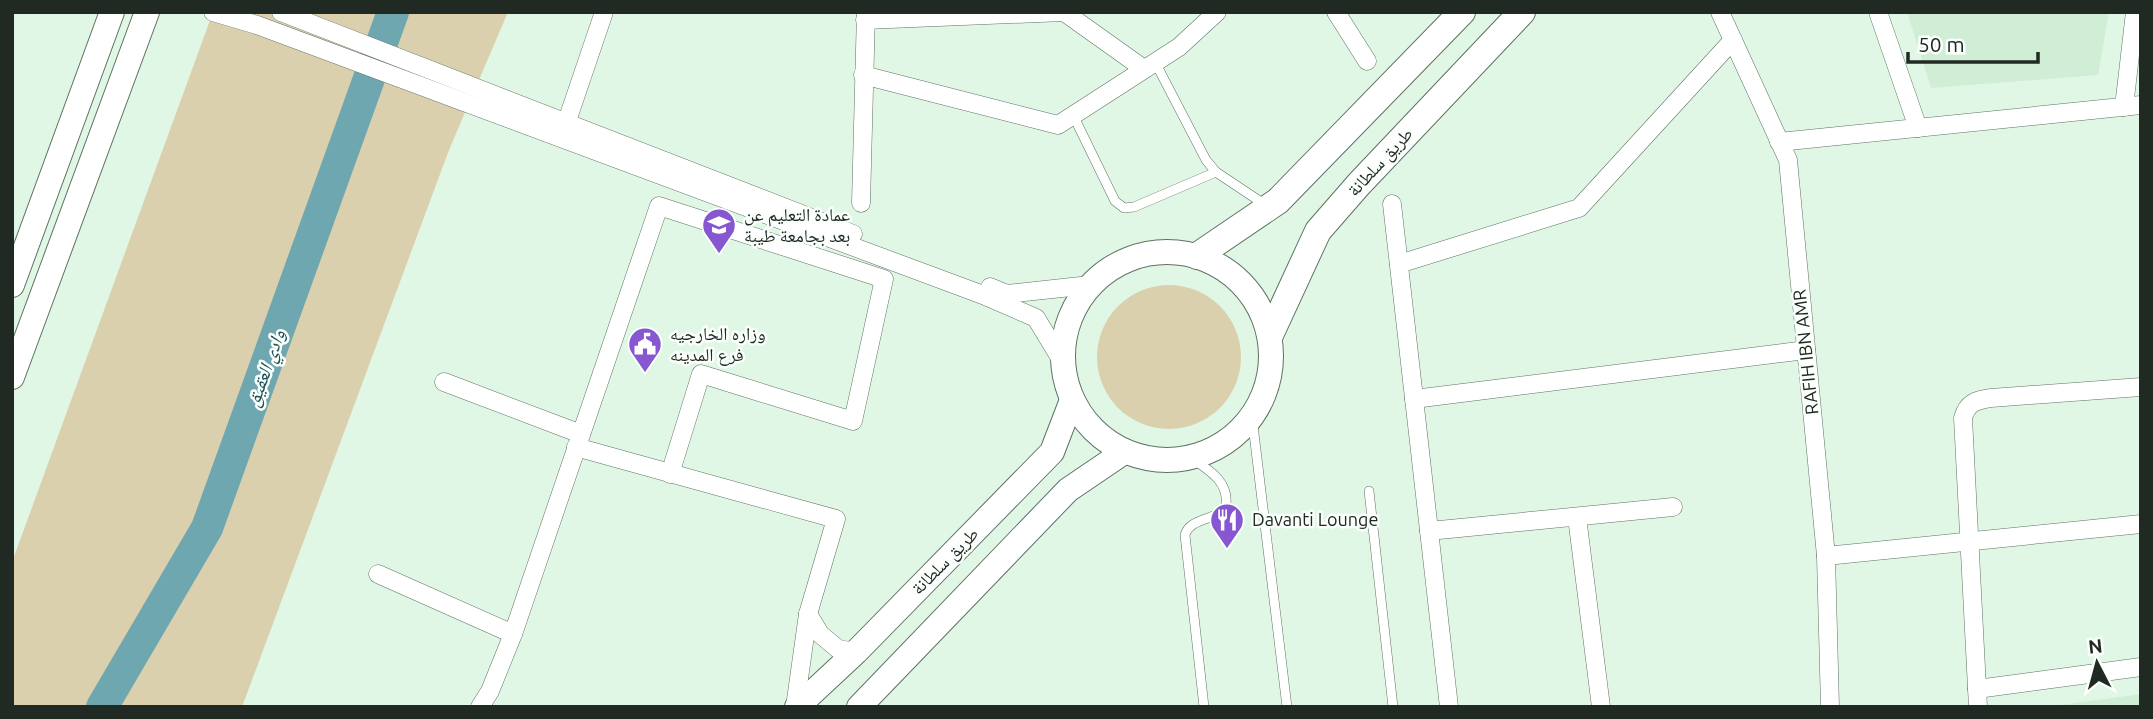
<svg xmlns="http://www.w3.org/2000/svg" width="2153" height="719" font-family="Ubuntu,'Noto Naskh Arabic',sans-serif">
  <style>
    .built { fill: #d0edd6 }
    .green { fill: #dad0ae }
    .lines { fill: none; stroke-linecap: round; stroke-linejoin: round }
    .river { stroke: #6fa7b1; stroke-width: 32 }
    .service-casing { stroke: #5e7263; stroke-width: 10 }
    .minor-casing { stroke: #5e7263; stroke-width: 19 }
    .secondary-casing { stroke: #5e7263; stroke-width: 26 }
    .primary-casing { stroke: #5e7263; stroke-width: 28 }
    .service { stroke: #fff; stroke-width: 9 }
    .minor { stroke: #fff; stroke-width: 18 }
    .secondary { stroke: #fff; stroke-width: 24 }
    .primary { stroke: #fff; stroke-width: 26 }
    .labels { text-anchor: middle; stroke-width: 5; stroke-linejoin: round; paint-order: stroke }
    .street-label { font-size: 18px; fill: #212923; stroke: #fafffb }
    .poi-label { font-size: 18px; fill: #212923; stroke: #fafffb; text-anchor: start }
    .water-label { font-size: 19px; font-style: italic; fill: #1e5058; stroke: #fafffb }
  </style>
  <rect width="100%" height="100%" fill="#e1f7e6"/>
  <g class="built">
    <polygon points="1907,12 2109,12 2098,75 1931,88"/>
    <polygon points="2141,694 2141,707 2046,707"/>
  </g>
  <g class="green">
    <polygon points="213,12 508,12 449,150 242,707 12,707 12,562"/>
    <circle cx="1169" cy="357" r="72"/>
  </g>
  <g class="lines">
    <polyline class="river" points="102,707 207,528 393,12"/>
    <g class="service-casing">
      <g id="service">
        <polyline points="1155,62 1206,160 1216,172 1267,206"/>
        <polyline points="1073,115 1115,201 1124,208 1134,207 1216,172"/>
        <polyline points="1252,417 1287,707"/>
        <path d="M1188,456C1208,469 1232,482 1225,510C1212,520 1189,519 1185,535L1204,707"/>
        <polyline points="1369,491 1393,707"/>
      </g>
    </g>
    <g class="minor-casing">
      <g id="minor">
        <polyline points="213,12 257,25 983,295 1036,318 1062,361"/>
        <polyline points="281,12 853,234"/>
        <polyline points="1336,12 1367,61"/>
        <polyline points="1720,12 1788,160 1826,556 1830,707"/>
        <polyline points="1878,12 1918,128"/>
        <polyline points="865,20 1064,12 1144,69"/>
        <polyline points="863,75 1058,125 1179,47 1217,12"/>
        <polyline points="2124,107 2135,12"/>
        <polyline points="567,121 604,12"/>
        <polyline points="1779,142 2141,105"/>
        <polyline points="861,203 866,12"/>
        <polyline points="1392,204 1449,707"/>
        <polyline points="1399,264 1579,208 1733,40"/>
        <polyline points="990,287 1007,294 1090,285"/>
        <polyline points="444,382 581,434"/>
        <polyline points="1414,399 1806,350"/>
        <polyline points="576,447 836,519 808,614 795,707"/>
        <polyline points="1577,517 1601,707"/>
        <polyline points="1429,531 1673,507"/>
        <polyline points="1826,556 2141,524"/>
        <polyline points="378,574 513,634"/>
        <polyline points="808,614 820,634 838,649 856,652"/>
        <polyline points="1977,689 2141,667"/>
        <polyline points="480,707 490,691 513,634 659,206 884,279 853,421 701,374 670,474"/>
        <path d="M1978,707L1963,418C1967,403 1976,400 1991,398L2141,387"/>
      </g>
    </g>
    <g class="secondary-casing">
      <g id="secondary">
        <circle cx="1167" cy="356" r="104"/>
        <polyline points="12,285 112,12"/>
        <polyline points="12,377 147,12"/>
        <polyline points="797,707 856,652 1052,452 1072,400"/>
        <polyline points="859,707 1068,490 1124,452"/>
      </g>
    </g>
    <g class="primary-casing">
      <g id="primary">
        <polyline points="1197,256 1278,201 1462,12"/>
        <polyline points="1270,335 1318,231 1359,184 1522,12"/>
      </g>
    </g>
    <use href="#service" class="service"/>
    <use href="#minor" class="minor"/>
    <use href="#secondary" class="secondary"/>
    <use href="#primary" class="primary"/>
  </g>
  <defs>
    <g id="university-pin" transform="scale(1.75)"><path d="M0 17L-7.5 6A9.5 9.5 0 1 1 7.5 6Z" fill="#8657d0" stroke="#fafffb"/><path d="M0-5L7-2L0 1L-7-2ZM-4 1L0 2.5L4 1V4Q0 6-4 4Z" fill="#fff"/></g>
    <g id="civic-pin" transform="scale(1.75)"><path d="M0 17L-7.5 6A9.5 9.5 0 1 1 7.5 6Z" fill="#8657d0" stroke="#fafffb"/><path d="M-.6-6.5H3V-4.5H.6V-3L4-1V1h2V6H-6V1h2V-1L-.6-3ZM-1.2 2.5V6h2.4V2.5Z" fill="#fff"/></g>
    <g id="restaurant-pin" transform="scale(1.75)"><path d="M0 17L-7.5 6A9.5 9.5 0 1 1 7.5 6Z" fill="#8657d0" stroke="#fafffb"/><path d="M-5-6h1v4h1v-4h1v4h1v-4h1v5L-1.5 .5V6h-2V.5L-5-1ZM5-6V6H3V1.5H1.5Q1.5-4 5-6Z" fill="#fff"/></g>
  </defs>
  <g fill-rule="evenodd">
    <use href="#university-pin" x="719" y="225"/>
    <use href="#civic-pin" x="645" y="344"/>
    <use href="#restaurant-pin" x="1227" y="520"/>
  </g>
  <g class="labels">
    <g class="street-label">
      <text transform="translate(1380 162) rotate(-47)" y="6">طريق سلطانة</text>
      <text transform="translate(1806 352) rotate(-96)" y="6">RAFIH IBN AMR</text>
      <text transform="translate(945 561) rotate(-45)" y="6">طريق سلطانة</text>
    </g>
    <g class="poi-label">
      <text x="744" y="221">عمادة التعليم عن<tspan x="744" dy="21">بعد بجامعة طيبة</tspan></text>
      <text x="670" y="340">وزاره الخارجيه<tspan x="670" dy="21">فرع المدينه</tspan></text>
      <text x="1252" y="526">Davanti Lounge</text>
    </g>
    <g class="water-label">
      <text transform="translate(265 368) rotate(-70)" y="7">وادي العقيق</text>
    </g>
  </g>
  <rect width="2153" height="719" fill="none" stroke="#212923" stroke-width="28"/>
  <g transform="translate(2097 663) rotate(354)" stroke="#fafffb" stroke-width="5" paint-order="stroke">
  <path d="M0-5L12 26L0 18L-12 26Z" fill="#212923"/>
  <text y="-10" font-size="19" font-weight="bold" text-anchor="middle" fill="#212923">N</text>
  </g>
  <path d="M1908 52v10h130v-10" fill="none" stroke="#212923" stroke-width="3.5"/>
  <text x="1918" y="52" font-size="21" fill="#212923" stroke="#fafffb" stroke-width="5" paint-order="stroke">50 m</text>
</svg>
